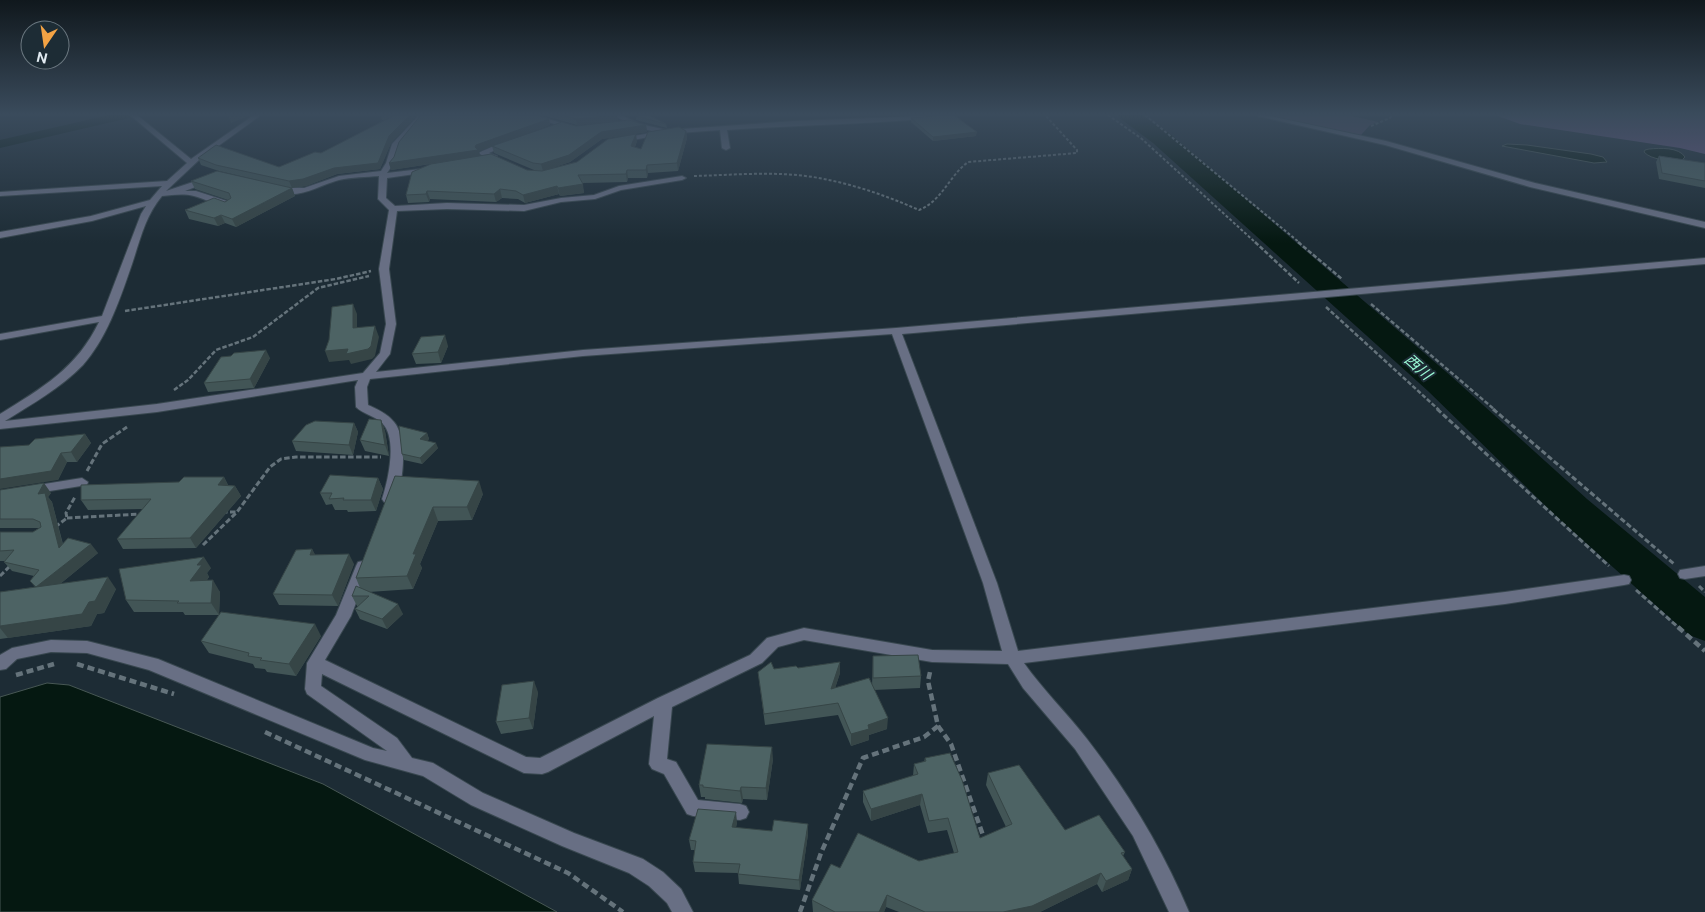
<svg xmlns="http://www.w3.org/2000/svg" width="1705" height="912" font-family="'Public Sans','Noto Sans JP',sans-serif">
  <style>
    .green { fill: #564b67 }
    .forest { fill: #6b5885 }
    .water { fill: #051811; stroke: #475754 }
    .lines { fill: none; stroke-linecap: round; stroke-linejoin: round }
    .canal { fill: #051811; fill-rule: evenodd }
    .river { fill: #051811; fill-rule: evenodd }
    .minor-casing { stroke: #38474f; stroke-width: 2 }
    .path-far3 { stroke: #65737b; stroke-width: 2; stroke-dasharray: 3 2; stroke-linecap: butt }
    .path-far2 { stroke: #65737b; stroke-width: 2.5; stroke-dasharray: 4.5 2; stroke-linecap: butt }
    .path-far1 { stroke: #65737b; stroke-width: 3; stroke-dasharray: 5.5 2.5; stroke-linecap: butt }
    .path { stroke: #65737b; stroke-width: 4.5; stroke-dasharray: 7 4; stroke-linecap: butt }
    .minor { fill: #686f84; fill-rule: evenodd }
    .wall { fill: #425556 }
    .shaded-wall { fill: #364546 }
    .building { fill: #4d6364; stroke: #364546 }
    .labels { text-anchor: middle; stroke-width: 4; stroke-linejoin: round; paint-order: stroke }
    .water-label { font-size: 15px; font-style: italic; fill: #9afad5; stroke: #1d2c35 }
  </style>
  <rect width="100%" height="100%" fill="#1d2c35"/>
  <polygon class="green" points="1266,115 1348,115 1378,122 1370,125 1361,135"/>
  <polygon class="forest" points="1495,115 1705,115 1705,154 1680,148 1520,124"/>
  <g class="water">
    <polygon points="1507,144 1527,145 1591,154 1603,157 1607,162 1594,163 1502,146"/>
    <path d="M1649,149C1660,148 1679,147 1685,157L1681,161C1670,161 1651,160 1644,152L1645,150Z"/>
    <polygon points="47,683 69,685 323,784 557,912 0,912 0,697"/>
  </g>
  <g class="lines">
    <polygon class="canal" points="109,115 131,115 129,118 0,148 0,140"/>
    <polygon class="river" points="1118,115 1142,115 1169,133 1452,377 1587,499 1705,597 1705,641 1689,635 1559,519 1428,391 1153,143 1121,119"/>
    <g class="minor-casing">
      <g id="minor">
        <path d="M130,115H137L191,159L254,115H261L199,160L166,191L208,177H211V181L185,191H196L230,202V206C218,207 206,199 194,196C183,193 173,195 162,196C144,217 139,245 130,270C119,302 106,339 83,365C61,388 32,404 5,421L157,404L363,373L380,353L386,324L379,269L389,210L378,199L379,176C366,177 352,177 339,180C319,185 294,203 274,189L278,187L304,188L339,176L381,171L386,163L392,144L419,115H426L399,147L394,163L387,173L429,168L433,170L429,172L387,178L386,198L395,206L447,203L524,205L561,198L594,195L619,186L682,176L686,178L682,180L621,190L595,199L561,202L524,211L447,209L397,211L389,269L396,324L390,354L376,372L583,350L896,328L1705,258V264L902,334L997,583L1018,651L1505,592L1624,575L1629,576L1631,580L1629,584L1624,585L1505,604L1024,663C1043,690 1067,713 1087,739C1128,792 1163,850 1189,912H1169L1133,836L1075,749L1023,688L1008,664L932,662L804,640L778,647L762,663L672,707L667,759L676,762L698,800L740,804L746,806L749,812L746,818L740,820L693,816L687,814L664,774L652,769L649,764L654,716L548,772L542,774L524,773L322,674L321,686L397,738L412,758L433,763L483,793L574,833L643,859L663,872L681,889L693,912H672L667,903L649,886L629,873L562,846L471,805L423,776L365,760L149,670L87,653L51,652L17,659L6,669L0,670V655L12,648L51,640L87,641L158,659L373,748L387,751L307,694L305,689L307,663L336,615L356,566L358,562L363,561L368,562L370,566L351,616L325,660L526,757L540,758L658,698L750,655L767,638L804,628L932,650L1002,651L983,583L892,334L583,356L370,379L367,387L368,405C377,409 388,414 394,422C408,438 404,485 394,502H384L382,499C388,481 398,438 382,423C375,416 363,414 356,407L355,387L358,380L157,412L0,429V414C42,388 77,368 99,322L0,340V334L102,316L141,214L146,206L92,221L0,238V232L91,216L150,200L162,186L0,196V192L167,181L187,163Z"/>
        <polygon points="525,115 535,115 578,128 574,130"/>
        <path d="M613,115H621L640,124L667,130L794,121L949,115L946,117C873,124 800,125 727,130L730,148L726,150L722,148L720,130L665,134L617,143V139L656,132L636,127Z"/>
        <polygon points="1253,115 1265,115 1386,141 1535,183 1705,222 1705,228 1530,187 1385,145"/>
        <polygon points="505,141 512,143 489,153 497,156 497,160 491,160 478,153"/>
        <polygon points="82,478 88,482 87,485 0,499 0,491"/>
        <polygon points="1705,566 1705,576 1685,579 1680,578 1678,574 1680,570"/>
      </g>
    </g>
    <g class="path-far3">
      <polyline points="1108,115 1142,139 1256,243"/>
      <polyline points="1145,115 1300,243"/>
      <polyline points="1371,126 1390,118 1392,115"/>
      <path d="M694,176C733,175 774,171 813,177C850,183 885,195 919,210C942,201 949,176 968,162L1077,153V150L1045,115"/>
    </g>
    <g class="path-far2">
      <polyline points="1255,242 1299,283"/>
      <polyline points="1298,242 1342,279"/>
      <polyline points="1371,304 1495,410"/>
      <polyline points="1326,307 1439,410"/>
      <polyline points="125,311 336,279 371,271"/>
      <polyline points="174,390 188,380 216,350 253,337 318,288 369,276"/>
    </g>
    <g class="path-far1">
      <polyline points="1437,409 1609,566"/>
      <polyline points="1493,409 1674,564"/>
      <polyline points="87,471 102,444 127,427"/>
      <polyline points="222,512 236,512"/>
      <polyline points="67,518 141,514"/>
      <polyline points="55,527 67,518 66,513 75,497"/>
      <polyline points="203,545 237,512 270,467 281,459 296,457 381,457"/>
      <polyline points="0,576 11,565"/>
      <polyline points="1699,586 1705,592"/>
      <polyline points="1636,590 1679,628"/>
    </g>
    <g class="path">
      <polyline points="1678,627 1705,651"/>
      <polyline points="77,664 174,694"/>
      <polyline points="16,675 54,664"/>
      <polyline points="938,726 951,744 985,841"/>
      <polyline points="265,732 568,873 623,912"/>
      <polyline points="800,912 821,853 863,758 924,737 938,726 928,681 930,672"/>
    </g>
    <use href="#minor" class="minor"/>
  </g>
  <g class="wall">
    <polygon points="381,115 417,115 391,143 380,169 337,174 306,186 292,188 295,196 236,227 225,223 218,226 189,219 185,210 225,202 228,200 195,189 191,181 257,180 219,171 201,165 198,158 279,167 321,153 385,120 382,120"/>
    <polygon points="542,115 617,115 618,121 577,125"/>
    <polygon points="636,116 666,124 667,128 636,120"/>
    <polygon points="911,118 976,136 933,141 911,122"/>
    <polygon points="549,119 550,125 479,151 480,156 527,170 534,170 494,153 492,146 576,126 646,125 647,132 602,139 570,162 552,168 577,162 637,141 635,147 641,149 686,131 687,138 678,171 648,173 647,178 628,178 627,182 582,183 584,193 560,196 559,194 525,203 518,199 502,198 496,202 430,199 429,202 408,203 406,195 470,158 391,170 389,163"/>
    <polygon points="1659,156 1705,163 1705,188 1659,179 1656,162"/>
    <polygon points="448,346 441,363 416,364 412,354"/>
    <polygon points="231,356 270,358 254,388 208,392 204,383"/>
    <polygon points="381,420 385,431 389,456 365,451 360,440"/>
    <polygon points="354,423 358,432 353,455 296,451 292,441"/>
    <polygon points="427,433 429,439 427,441 438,448 422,464 404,460 402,454"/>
    <polygon points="85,434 91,443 77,462 67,462 58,480 29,445"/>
    <polygon points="395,476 483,494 472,520 438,521 420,564 422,568 413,589 369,592 403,614 387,629 360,619 355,609 359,606 357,606 352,596 360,588 356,578"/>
    <polygon points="224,477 228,485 235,486 241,496 196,548 123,549 117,539 143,509 88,510 81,500"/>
    <polygon points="378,478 383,489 376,511 348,512 347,510 335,510 332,504 326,505 320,493"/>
    <polygon points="0,490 51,493 48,497 52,502 63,544 98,553 60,584 116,589 104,613 97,614 91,626 0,639 0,592 35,587 30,581 34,576 12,571 4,562 5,561 0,561 0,532 33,532 39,528 0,528"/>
    <polygon points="312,549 315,555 354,564 338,606 279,605 273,594"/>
    <polygon points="211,568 207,573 209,577 207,580 220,592 219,615 185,615 183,612 134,612 126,600"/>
    <polygon points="321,636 296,676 267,672 265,669 255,668 253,664 209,653 201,641"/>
    <polygon points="873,656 921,676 920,688 874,690 887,729 869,735 869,740 851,746 838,715 765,725 758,672 774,669 798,668 840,662 840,673 835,688 872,686"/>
    <polygon points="538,692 533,729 501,734 496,722"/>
    <polygon points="925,758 980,838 1006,827 986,785 988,773 1065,830 1125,852 1123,856 1132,869 1128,880 1102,892 1097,884 1040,912 899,912 886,907 884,912 813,912 812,900 840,868 919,861 954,853 947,830 928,833 920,805 871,821 863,802 863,791 913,776 914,764 924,762"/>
    <polygon points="773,759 767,800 743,799 742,803 705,799 705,797 701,797 699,785"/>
    <polygon points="737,822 736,828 808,834 800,890 739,884 738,873 695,872 693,862 695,850 691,850 689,840"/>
  </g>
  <g class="shaded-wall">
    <polygon points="234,115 251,115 231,123 229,117"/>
    <polygon points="410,115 417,115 391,143 380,169 337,174 306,186 292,188 289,181 389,136"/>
    <polygon points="617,115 618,121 577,125 576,119"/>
    <polygon points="549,119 550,125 479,151 480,156 391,170 389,163 476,145"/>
    <polygon points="646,125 647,132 602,139 570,162 543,171 541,164 601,132"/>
    <polygon points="686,131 687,138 678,171 677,163"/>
    <polygon points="977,132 976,136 933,141 933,137"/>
    <polygon points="636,134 637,141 632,154 631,146"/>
    <polygon points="647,165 648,173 647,178 646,170"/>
    <polygon points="627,170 628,178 627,182 626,174"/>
    <polygon points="583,184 584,193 560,196 558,188"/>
    <polygon points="557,186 559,194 525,203 523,195"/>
    <polygon points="292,188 295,196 236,227 232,219"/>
    <polygon points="500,189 502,198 496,202 494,194"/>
    <polygon points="427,191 430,199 429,202 426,194"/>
    <polygon points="221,215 225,223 218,226 214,218"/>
    <polygon points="353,304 357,314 357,339 353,328"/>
    <polygon points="375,326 379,337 375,356 372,359 351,364 349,360 329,362 325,351"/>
    <polygon points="445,335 448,346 441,363 438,352"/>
    <polygon points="266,350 270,358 254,388 250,379"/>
    <polygon points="381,420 385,431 389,456 385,445"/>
    <polygon points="354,423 358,432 353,455 349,445"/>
    <polygon points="427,433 429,439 422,445 420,439"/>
    <polygon points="85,434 91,443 77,462 71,452"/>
    <polygon points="436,443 438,448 422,464 420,458"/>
    <polygon points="61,453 67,462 58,480 0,489 0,479"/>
    <polygon points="224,477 229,487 218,485"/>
    <polygon points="378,478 383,489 376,511 371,500"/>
    <polygon points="479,481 483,494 472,520 467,507"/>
    <polygon points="44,483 51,493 48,497 52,502 66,558 59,548 38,494"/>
    <polygon points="235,486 241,496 196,548 190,538"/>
    <polygon points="433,507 438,521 420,564 422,568 413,589 407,576 413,554"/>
    <polygon points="91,544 98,553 44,597 36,587"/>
    <polygon points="312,549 318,560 310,555"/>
    <polygon points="349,554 354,564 338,606 332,595"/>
    <polygon points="204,557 211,568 207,573 209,577 197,593 190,581 197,565"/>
    <polygon points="108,577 116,589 104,613 97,614 91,626 8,638 0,628 0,626 89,602"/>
    <polygon points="213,580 220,592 219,615 211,603"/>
    <polygon points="398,604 403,614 387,629 382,619"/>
    <polygon points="315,624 321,636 296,676 289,664"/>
    <polygon points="840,662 840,673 831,701 831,689"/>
    <polygon points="534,681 538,692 533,729 529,718"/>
    <polygon points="888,718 887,729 869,735 869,740 851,746 851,734 868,725"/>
    <polygon points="772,747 773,759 767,800 766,788"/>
    <polygon points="741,787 743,799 742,803 740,791"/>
    <polygon points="922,794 920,805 871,821 871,809"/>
    <polygon points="736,812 737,822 734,837 732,827"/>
    <polygon points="808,824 808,834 800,890 799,880"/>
    <polygon points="1132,869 1128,880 1102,892 1106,881"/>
    <polygon points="1101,873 1097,884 1040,912 1003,912"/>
    <polygon points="887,895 886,907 884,912 879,912"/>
  </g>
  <g class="building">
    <polygon points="227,115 234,115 229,117"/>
    <polygon points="392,115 410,115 389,136 378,163 334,168 303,179 289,181 216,165 198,158 216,145 279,167 315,152 321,153 395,115"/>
    <polygon points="421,115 536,115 549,119 476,145 475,147 478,150 389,163 394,157 399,142"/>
    <polygon points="562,115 614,115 576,119"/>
    <polygon points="639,115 649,115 666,124 636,116"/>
    <polygon points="945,115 954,115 977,132 933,137 911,118"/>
    <polygon points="629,120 646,125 601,132 569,155 541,164 533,163 492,146 562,122 576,126"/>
    <polygon points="679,127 686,131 677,163 647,165 646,170 627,170 626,174 578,175 583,184 558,188 557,186 523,195 516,191 500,189 494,194 427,191 426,194 406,195 412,172 431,164 491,154 527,170 542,171 577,162 608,139 636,134 631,146 641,149 648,132"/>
    <polygon points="1659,156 1705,163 1705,181 1662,173"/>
    <polygon points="217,171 292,188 232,219 221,215 214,218 185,210 214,198 225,202 231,198 229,193 191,181"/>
    <polygon points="353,304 353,328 375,326 371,346 368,349 346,354 348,349 325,351 329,340 332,307"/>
    <polygon points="445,335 438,352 412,354 421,337"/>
    <polygon points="266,350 250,379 204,383 221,357 231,356 234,353"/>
    <polygon points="369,419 381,420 385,445 360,440"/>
    <polygon points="315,421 354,423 349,445 292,441 306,425"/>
    <polygon points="399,426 427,433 420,439 436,443 420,458 402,454"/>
    <polygon points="85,434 71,452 61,453 51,471 0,479 0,447 29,445 35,439"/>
    <polygon points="330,475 378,478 371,500 343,500 344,498 329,499 332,493 320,493"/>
    <polygon points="395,476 479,481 467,507 433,507 413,554 416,554 407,576 356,578"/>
    <polygon points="184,477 224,477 218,485 235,486 190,538 117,539 151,499 81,500 81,485 179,482"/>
    <polygon points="44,483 38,494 45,493 59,548 68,538 91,544 36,587 30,581 39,570 4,562 14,550 0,551 0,532 33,532 41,527 40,522 33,519 0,519 0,490"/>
    <polygon points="312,549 310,555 349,554 332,595 273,594 296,550"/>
    <polygon points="204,557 197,565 202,565 190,581 213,580 211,603 177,603 179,601 126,600 119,569"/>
    <polygon points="108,577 95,601 89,602 82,614 0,626 0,592"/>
    <polygon points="356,586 398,604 382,619 355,609 369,596 352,596"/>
    <polygon points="221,612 315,624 289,664 260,660 262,658 248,656 249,653 201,641"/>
    <polygon points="918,655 921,676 873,678 873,656"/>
    <polygon points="771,662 774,669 796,666 798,668 840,662 831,689 869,678 888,718 868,725 869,729 851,734 838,703 764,714 758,672"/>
    <polygon points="534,681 529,718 496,722 502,685"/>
    <polygon points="707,744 772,747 766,788 741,787 740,791 703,787 703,785 699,785"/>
    <polygon points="950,753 962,780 980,838 1012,824 988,773 1019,765 1065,830 1099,815 1125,852 1121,853 1132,869 1106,881 1101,873 1032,906 1003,912 925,912 887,895 879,912 835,912 812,900 831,864 840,868 858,833 919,861 958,852 948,818 929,821 922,794 871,809 863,791 918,774 914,764 926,761 925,758"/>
    <polygon points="698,809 736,812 732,827 772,831 774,820 808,824 799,880 738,874 740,864 693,862 696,841 689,840"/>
  </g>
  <linearGradient id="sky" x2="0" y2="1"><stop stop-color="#10181d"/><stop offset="0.47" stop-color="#3a4b5c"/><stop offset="1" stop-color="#3a4b5c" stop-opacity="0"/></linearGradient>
  <rect width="1705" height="243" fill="url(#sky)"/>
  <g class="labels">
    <g class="water-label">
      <text transform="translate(1418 367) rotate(42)" y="5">西川</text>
    </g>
  </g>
  <g transform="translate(45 45) rotate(193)"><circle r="24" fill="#1d2c35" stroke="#6b7880"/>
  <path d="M0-4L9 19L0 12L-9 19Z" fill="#f4a344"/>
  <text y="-8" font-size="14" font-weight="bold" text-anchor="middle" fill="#e0eaf0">N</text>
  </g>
</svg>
